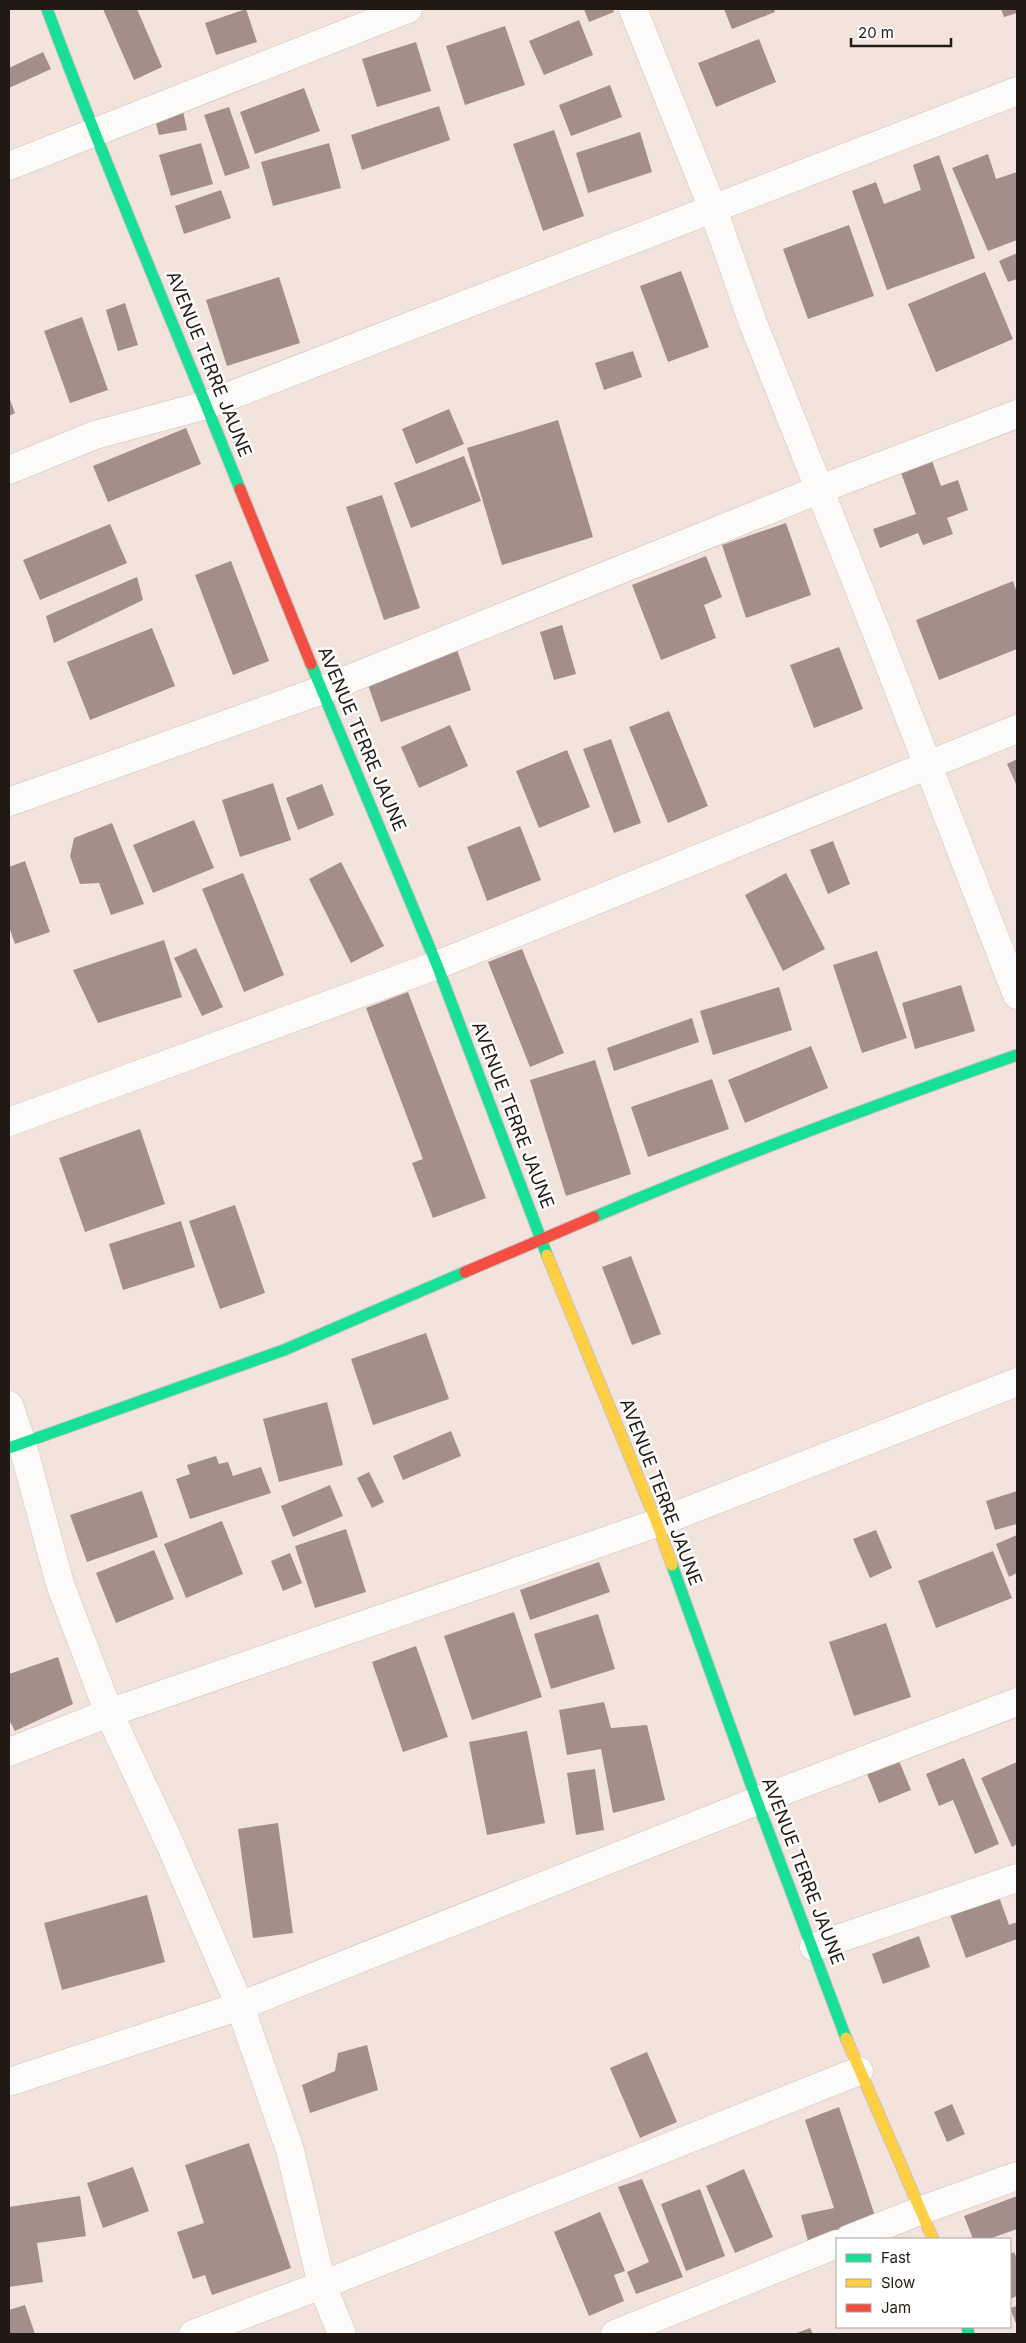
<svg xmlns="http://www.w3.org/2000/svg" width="1026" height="2343" font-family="Inter,sans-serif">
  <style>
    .building { fill: #a38e89 }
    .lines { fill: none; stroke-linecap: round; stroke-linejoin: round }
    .street-casing { stroke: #ccc1bc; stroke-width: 29 }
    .fast-casing { stroke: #ccc1bc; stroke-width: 13 }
    .slow-casing { stroke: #ccc1bc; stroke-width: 13 }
    .jam-casing { stroke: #ccc1bc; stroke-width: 13 }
    .street { stroke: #fdfbfa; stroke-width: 28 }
    .fast { stroke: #16e098; stroke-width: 11 }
    .slow { stroke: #ffcf43; stroke-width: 11 }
    .jam { stroke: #f24e42; stroke-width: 11 }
    .labels { text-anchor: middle; stroke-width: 5; stroke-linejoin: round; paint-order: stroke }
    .street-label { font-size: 18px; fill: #211914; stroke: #fff }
  </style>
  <rect width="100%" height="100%" fill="#f2e4dc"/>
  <g class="building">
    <polygon points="103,9 137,9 162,67 134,80"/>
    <polygon points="246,9 257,42 216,55 205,23"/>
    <polygon points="584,9 613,9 614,12 589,22"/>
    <polygon points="724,9 774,9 775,12 732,29"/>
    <polygon points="1001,9 1017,9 1017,13 1004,17"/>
    <polygon points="579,20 593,55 544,75 529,41"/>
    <polygon points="505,26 525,85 465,105 446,46"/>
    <polygon points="759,39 776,82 716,107 698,63"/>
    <polygon points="416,42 431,91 377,107 362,59"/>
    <polygon points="43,52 51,69 9,88 9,68"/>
    <polygon points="610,85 622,117 571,136 559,105"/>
    <polygon points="304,88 320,131 255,154 240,112"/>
    <polygon points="439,106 450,140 362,170 351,135"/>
    <polygon points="229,107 250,168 225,176 204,115"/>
    <polygon points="183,111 187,130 159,135 154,116"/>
    <polygon points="554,130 584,216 543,231 513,144"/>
    <polygon points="640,132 652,172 588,193 576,153"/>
    <polygon points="201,143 213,184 171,196 159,155"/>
    <polygon points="329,143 341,188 273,206 261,162"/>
    <polygon points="988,154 996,179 1017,172 1017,240 988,251 952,168"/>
    <polygon points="939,155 975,258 887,290 852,191 876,182 884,204 921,190 913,165"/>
    <polygon points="221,190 231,218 184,234 175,206"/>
    <polygon points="849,225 874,296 808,319 783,249"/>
    <polygon points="1017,253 1017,279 1008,282 999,261"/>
    <polygon points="681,271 709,347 668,362 640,286"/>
    <polygon points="985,272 1013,339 936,372 908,304"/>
    <polygon points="279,277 300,343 227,366 206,300"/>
    <polygon points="125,303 138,345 118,351 106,310"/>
    <polygon points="82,317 108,390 70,403 44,331"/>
    <polygon points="633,351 642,377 604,390 595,363"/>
    <polygon points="9,397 15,413 9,416"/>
    <polygon points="449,409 464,444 416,464 402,429"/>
    <polygon points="558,420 593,537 502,565 467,448"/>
    <polygon points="186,428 201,464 108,502 93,466"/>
    <polygon points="464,456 481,501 411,528 394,483"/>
    <polygon points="931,458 941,486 958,480 968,510 947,518 953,534 923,545 918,533 880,548 873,529 916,514 900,470"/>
    <polygon points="382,495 420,608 384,620 346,507"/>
    <polygon points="786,523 811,595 746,618 722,545"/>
    <polygon points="110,524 127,563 40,600 23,560"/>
    <polygon points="706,556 722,597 704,605 716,638 661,660 632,585"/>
    <polygon points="231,561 269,661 233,675 195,575"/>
    <polygon points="137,577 143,600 54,643 46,616"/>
    <polygon points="1013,581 1017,593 1017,649 939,680 916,620"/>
    <polygon points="562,625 576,674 554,680 540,632"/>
    <polygon points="152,628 175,686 90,720 67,662"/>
    <polygon points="839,647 863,709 814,728 790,665"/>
    <polygon points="457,650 471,690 381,722 367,682"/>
    <polygon points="669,711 708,806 668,823 629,727"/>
    <polygon points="450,725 468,766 419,788 401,747"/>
    <polygon points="611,739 641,823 614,833 583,749"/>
    <polygon points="567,750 590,807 539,828 516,771"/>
    <polygon points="1017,759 1017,786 1007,764"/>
    <polygon points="273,783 291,840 240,857 222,800"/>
    <polygon points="322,784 334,815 298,830 286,798"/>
    <polygon points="194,820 214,868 153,893 133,845"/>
    <polygon points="112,823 144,904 111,915 99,883 80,884 70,856 74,838"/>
    <polygon points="520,826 541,880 487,901 467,847"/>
    <polygon points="833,841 850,884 828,894 810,850"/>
    <polygon points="25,861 50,932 15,944 9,927 9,867"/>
    <polygon points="341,862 384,946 351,963 309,879"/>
    <polygon points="243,873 284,975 244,992 202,889"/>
    <polygon points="786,873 825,949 783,971 745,895"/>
    <polygon points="164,940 182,997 98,1023 73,970"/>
    <polygon points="196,948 223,1007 202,1016 174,958"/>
    <polygon points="522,949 564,1053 530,1067 488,962"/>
    <polygon points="877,951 907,1038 862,1053 833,965"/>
    <polygon points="961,985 975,1031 915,1049 902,1003"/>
    <polygon points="779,987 792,1030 713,1055 700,1011"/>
    <polygon points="408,992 486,1198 433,1218 412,1163 423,1159 366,1008"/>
    <polygon points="692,1018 699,1042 614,1071 607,1048"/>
    <polygon points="811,1046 828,1088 745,1123 728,1080"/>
    <polygon points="595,1060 631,1174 566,1196 530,1080"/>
    <polygon points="712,1079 729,1129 648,1157 631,1107"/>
    <polygon points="140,1129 165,1204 85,1232 59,1158"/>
    <polygon points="235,1205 265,1293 220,1309 189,1221"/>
    <polygon points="181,1221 195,1267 123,1290 109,1244"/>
    <polygon points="631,1256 661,1334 632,1345 602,1267"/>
    <polygon points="426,1333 449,1399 373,1425 351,1359"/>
    <polygon points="327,1402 343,1465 279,1482 263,1419"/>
    <polygon points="451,1431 461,1456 403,1480 393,1456"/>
    <polygon points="216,1456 219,1464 228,1462 233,1476 261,1467 271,1493 190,1519 176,1479 190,1474 187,1465"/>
    <polygon points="369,1472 384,1502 372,1508 357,1478"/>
    <polygon points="330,1485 343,1516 293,1537 281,1506"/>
    <polygon points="142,1491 158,1537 87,1562 70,1515"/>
    <polygon points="1017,1491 1017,1524 995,1530 986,1501"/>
    <polygon points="222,1521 243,1574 186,1598 164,1544"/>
    <polygon points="346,1529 366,1592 315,1608 295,1546"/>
    <polygon points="876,1530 892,1568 870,1578 853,1539"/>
    <polygon points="1017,1535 1017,1573 1009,1577 996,1544"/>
    <polygon points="154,1550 174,1599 116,1623 96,1573"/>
    <polygon points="993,1551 1012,1598 936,1628 918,1581"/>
    <polygon points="290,1553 302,1583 283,1591 271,1561"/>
    <polygon points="599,1562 610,1592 530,1620 520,1590"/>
    <polygon points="514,1612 542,1697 472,1720 444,1636"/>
    <polygon points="598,1614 615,1669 551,1689 534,1634"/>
    <polygon points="886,1623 911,1697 854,1716 829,1642"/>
    <polygon points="416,1646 448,1737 403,1752 372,1662"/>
    <polygon points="58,1657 73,1704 15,1731 9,1720 9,1674"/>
    <polygon points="604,1702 611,1728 647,1725 665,1800 613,1813 601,1749 567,1755 559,1710"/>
    <polygon points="527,1731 545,1823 487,1835 469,1742"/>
    <polygon points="895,1751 911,1790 879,1803 863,1764"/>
    <polygon points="964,1758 999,1844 975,1854 953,1800 939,1806 926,1774"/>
    <polygon points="1017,1762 1017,1844 1012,1847 981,1778"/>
    <polygon points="595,1769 604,1830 576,1835 567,1773"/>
    <polygon points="278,1823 293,1933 253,1938 238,1829"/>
    <polygon points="997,1891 1009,1925 1017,1922 1017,1939 966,1958 948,1909"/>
    <polygon points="147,1895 165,1962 62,1990 44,1923"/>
    <polygon points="919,1936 930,1967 883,1984 872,1954"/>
    <polygon points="367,2045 378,2090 310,2113 302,2085 335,2071 338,2053"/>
    <polygon points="647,2052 677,2122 640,2138 610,2068"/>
    <polygon points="952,2104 965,2134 947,2142 934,2112"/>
    <polygon points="839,2107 876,2219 808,2241 801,2215 834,2208 805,2120"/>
    <polygon points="249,2143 291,2268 212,2295 205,2275 193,2279 177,2232 204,2223 185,2165"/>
    <polygon points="133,2167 149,2211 103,2228 87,2183"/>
    <polygon points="744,2169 773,2237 735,2253 706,2186"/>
    <polygon points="642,2179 683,2277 636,2294 627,2272 649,2262 618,2187"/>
    <polygon points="700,2189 725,2256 686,2271 661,2204"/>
    <polygon points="80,2196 86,2236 37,2243 43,2282 9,2287 9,2207"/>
    <polygon points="1017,2196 1017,2229 989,2239 973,2239 964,2216"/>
    <polygon points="600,2212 625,2271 614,2275 624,2301 589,2316 554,2232"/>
    <polygon points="1014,2252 1017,2259 1017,2296 1010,2299 1010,2254"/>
    <polygon points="25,2305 35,2334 9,2334 9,2310"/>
    <polygon points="1017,2306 1017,2326 1010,2308"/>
    <polygon points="810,2328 813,2334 794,2334"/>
  </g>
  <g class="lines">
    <g class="street-casing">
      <g id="street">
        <polyline points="633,9 713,209 753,323 874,626 1017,995"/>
        <polyline points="9,166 408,9"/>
        <polyline points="9,470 95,435 206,405 1017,91"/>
        <polyline points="9,802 322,690 818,490 1017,414"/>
        <polyline points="9,1122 437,965 1017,729"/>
        <polyline points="9,1405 22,1443 60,1584 109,1713 170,1844 240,2006 290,2150 322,2285 342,2334"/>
        <polyline points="9,1752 109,1713 657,1523 1017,1382"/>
        <polyline points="814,1947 1017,1878"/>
        <polyline points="9,2082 240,2006 757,1801 1017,1702"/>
        <polyline points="849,2239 922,2210 1017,2176"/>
        <polyline points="193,2334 322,2285 859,2071"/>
        <polyline points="615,2334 837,2244"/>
      </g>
    </g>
    <g class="fast-casing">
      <g id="fast">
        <path d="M47,9C107,171 176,329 240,489"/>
        <polyline points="311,664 437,965 547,1255"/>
        <path d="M594,1217C733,1158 875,1105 1017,1055"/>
        <polyline points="9,1448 284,1350 465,1272"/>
        <polyline points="672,1565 757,1801 846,2038"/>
        <polyline points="967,2327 969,2334"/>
      </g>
    </g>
    <g class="slow-casing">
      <g id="slow">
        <polyline points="547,1255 657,1523 672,1565"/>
        <polyline points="846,2038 933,2239"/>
      </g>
    </g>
    <g class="jam-casing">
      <g id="jam">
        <polyline points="240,489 311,664"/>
        <polyline points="465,1272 594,1217"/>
      </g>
    </g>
    <use href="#street" class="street"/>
    <use href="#fast" class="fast"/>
    <use href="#slow" class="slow"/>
    <use href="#jam" class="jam"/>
  </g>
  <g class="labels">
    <g class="street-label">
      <text transform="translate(209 364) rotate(68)" y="6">AVENUE TERRE JAUNE</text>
      <text transform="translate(362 739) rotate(67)" y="6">AVENUE TERRE JAUNE</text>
      <text transform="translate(513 1115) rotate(69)" y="6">AVENUE TERRE JAUNE</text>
      <text transform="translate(661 1492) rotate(69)" y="6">AVENUE TERRE JAUNE</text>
      <text transform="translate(803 1871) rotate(69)" y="6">AVENUE TERRE JAUNE</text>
    </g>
  </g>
  <rect width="1026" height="2343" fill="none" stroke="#211914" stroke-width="20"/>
  <rect x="836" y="2238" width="175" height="90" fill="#ffffff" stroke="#a6a3a1"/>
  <rect x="846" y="2254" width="25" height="8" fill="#16e098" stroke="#a6a3a1"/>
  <text x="881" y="2263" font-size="15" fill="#211914">Fast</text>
  <rect x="846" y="2279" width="25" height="8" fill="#ffcf43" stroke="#a6a3a1"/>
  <text x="881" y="2288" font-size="15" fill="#211914">Slow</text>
  <rect x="846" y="2304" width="25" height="8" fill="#f24e42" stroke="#a6a3a1"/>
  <text x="881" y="2313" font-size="15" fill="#211914">Jam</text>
  <path d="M851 38v8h100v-8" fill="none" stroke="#211914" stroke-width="2.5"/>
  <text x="858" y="38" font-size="15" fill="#211914" stroke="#ffffff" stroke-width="4" paint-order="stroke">20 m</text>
</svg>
